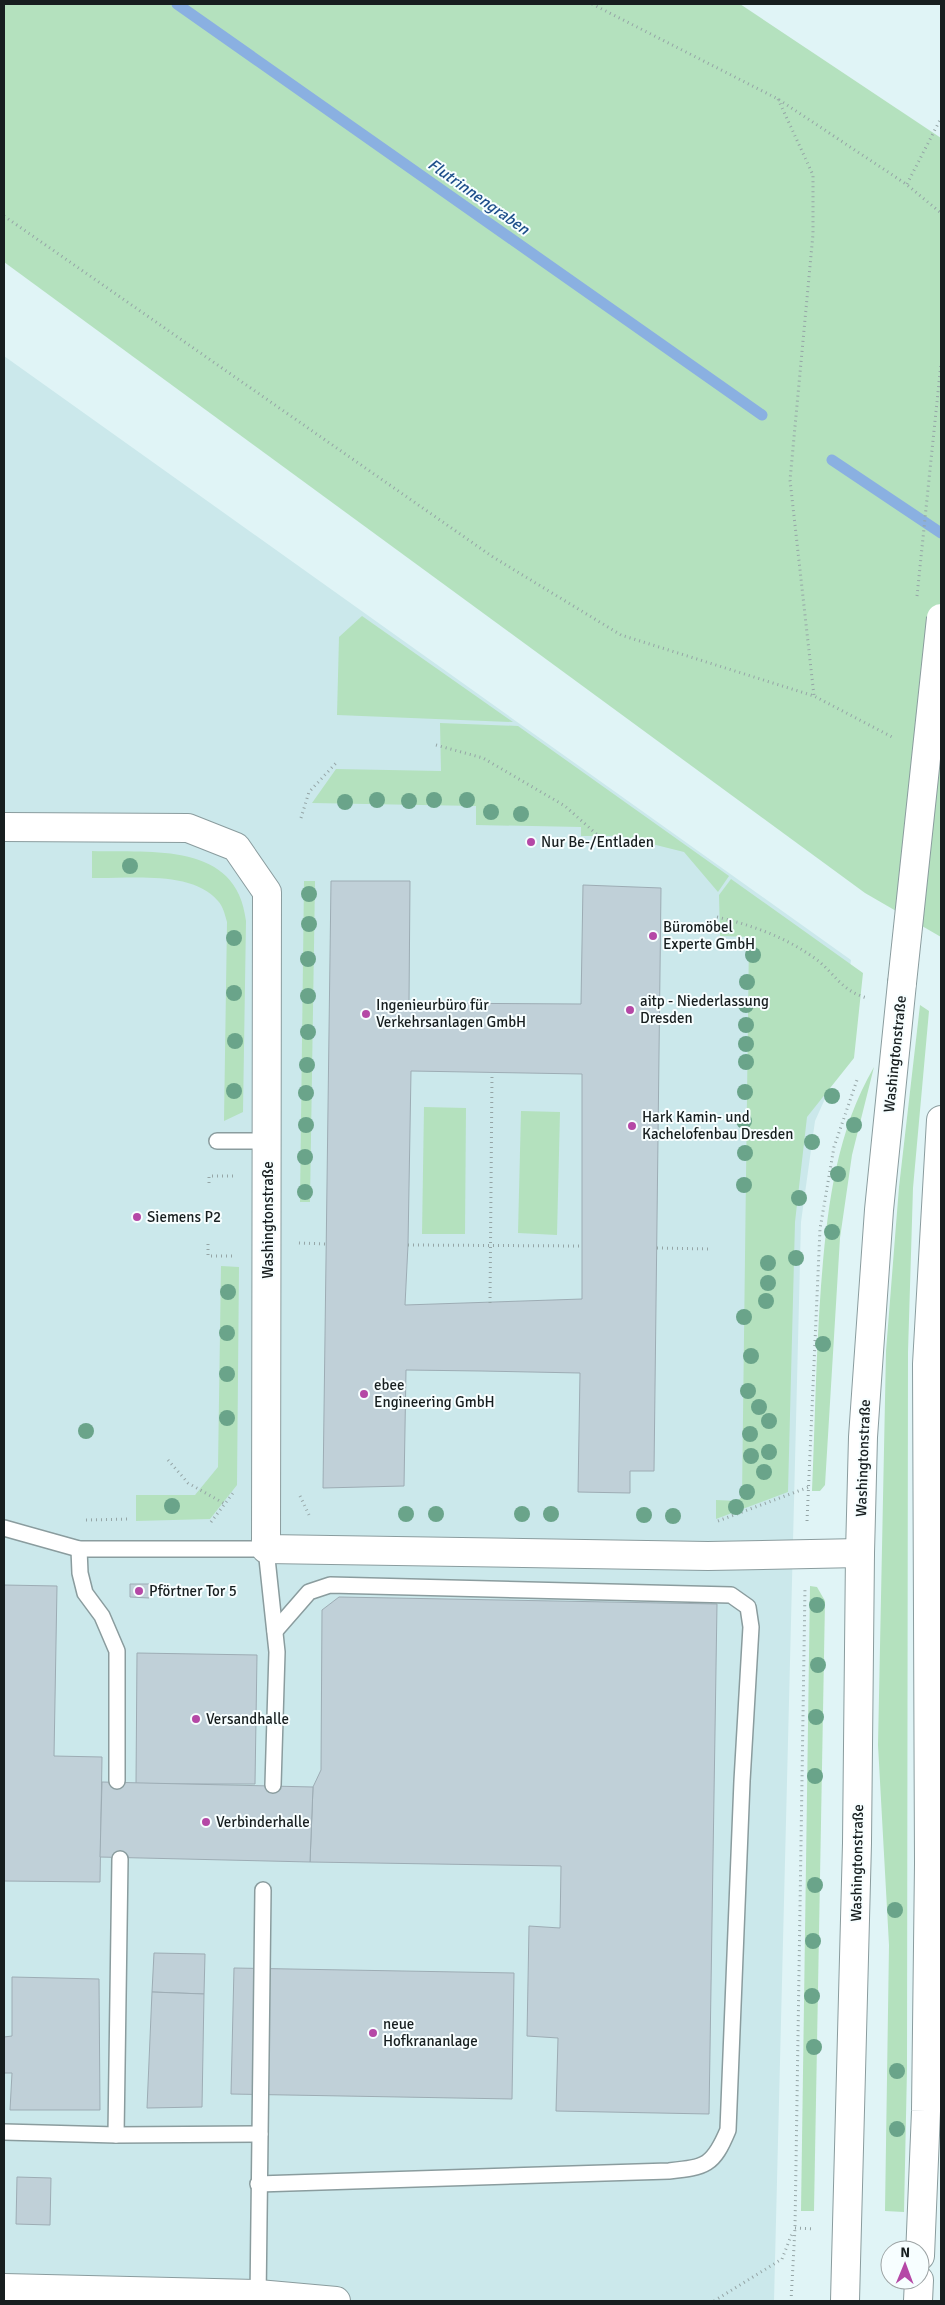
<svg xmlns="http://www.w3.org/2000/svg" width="945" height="2305" font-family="Signika,sans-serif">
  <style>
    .built { fill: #cbe8eb }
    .green { fill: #b4e1be }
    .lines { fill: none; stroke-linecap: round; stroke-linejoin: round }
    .stream { stroke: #8ab0e1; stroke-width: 11 }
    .building { fill: #c0d0d8; stroke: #9dacb4; fill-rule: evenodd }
    .service-casing { stroke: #8a9c9e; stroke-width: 18 }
    .minor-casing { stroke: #8a9c9e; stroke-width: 30 }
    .secondary-casing { stroke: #8a9c9e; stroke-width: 30 }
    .path { stroke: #95a5a6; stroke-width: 3; stroke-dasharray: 1 4; stroke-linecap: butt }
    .service { stroke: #fff; stroke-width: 15 }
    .minor { stroke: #fff; stroke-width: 28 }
    .secondary { stroke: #fff; stroke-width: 28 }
    .secondary-bridge-casing { stroke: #8a9c9e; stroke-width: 30; stroke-linecap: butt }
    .path-bridge { stroke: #95a5a6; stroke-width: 3; stroke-dasharray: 1 4; stroke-linecap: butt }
    .secondary-bridge { stroke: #fff; stroke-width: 28 }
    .tree { fill: #6aa48a }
    .poi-dot { fill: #b548a6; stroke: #f7feff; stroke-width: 2 }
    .labels { text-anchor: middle; stroke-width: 4; stroke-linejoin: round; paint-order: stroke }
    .poi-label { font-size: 15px; fill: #171e1f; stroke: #f7feff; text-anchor: start }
    .street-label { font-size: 15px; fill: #171e1f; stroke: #f7feff }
    .water-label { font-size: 16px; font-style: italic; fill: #1e4f8b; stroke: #f7feff }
  </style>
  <rect width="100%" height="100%" fill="#e0f4f6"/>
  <polygon class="built" points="4,356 851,960 845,1006 842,1061 815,1121 801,1222 774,2301 4,2301"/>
  <g class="green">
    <polygon points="4,4 740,4 941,138 941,937 865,893 4,262"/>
    <polygon points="362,616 513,722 337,715 339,637"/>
    <polygon points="440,723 518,726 729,876 718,892 684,852 620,836 581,836 581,827 476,825 476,806 312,803 336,769 441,771"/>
    <path d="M92,851C152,853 237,841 246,921L243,1112L224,1121L227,922C225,915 223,906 218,901C192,870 130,879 92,878Z"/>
    <polygon points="731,879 863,973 854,1058 807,1117 795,1222 788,1492 716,1519 716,1500 738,1501 742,1496 749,937 720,936 719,895"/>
    <polygon points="304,881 315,881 310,1202 300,1202"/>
    <polygon points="920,1005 929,1011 913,1188 908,1352 907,2069 904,2212 885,2211 889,1945 878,1745 886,1351 899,1187"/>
    <path d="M874,1067L852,1155L840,1238L825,1485L820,1491H812C815,1423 816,1354 821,1286C827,1211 835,1134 874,1067Z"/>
    <polygon points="424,1107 466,1108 465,1234 422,1234"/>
    <polygon points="521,1111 560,1112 557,1235 518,1233"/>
    <polygon points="221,1266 239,1267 237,1485 210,1519 136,1521 136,1495 195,1495 218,1467"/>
    <polygon points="810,1586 817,1587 825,1601 814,2211 801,2211"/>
  </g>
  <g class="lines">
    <g class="stream">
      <polyline points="177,4 762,415"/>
      <polyline points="832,460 941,533"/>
    </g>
  </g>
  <g class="building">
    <path d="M331,881H410L409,1003L581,1004L583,885L661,888L654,1471H630V1493L578,1492L580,1373L481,1371L406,1370L404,1486L323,1488ZM411,1071L582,1074V1299L405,1305L408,1245Z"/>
    <polygon points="130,1584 149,1584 149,1598 130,1597"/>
    <polygon points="4,1585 57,1586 54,1756 102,1757 100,1882 4,1881"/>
    <polygon points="339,1597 717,1604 709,2114 556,2111 558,2038 527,2036 529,1926 560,1928 561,1866 310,1862 313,1787 321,1770 322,1610"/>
    <polygon points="137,1653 257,1655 255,1784 136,1784"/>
    <polygon points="102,1782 313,1787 310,1862 100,1857"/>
    <polygon points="154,1953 205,1954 204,1994 152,1992"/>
    <polygon points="234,1968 514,1973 512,2099 231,2094"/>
    <polygon points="12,1977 99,1979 100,2110 10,2110 12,2073 4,2073 4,2037 12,2036"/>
    <polygon points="152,1992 204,1994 202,2107 147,2108"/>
    <polygon points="17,2177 51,2178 50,2225 16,2224"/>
  </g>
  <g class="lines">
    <g class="service-casing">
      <g id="service">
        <polyline points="217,1141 268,1141"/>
        <polyline points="4,1528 79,1549 266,1549 277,1652 273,1785"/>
        <polyline points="79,1549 80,1573 85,1593 102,1616 117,1651 117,1781"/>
        <polyline points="4,2132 116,2135 260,2134"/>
        <polyline points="116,2135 120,1859"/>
        <path d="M258,2184L669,2171C706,2167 713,2166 728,2130L742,1781L751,1627L748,1607L731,1595L330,1585L309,1592L275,1631"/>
        <polyline points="258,2300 263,1890"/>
      </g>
    </g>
    <g class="minor-casing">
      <g id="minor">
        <polyline points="4,827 188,828 236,847 267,892 266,1549 708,1556 860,1553"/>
        <polyline points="4,2288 258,2294 336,2301"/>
      </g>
    </g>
    <g class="secondary-casing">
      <g id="secondary">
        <polyline points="920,2256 926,2111 929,1864 927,1364 941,1120"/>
        <polyline points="845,2301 857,1843 860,1553 863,1437 879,1210 902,983"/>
        <polyline points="918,2301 919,2280"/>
      </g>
    </g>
    <g class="path">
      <polyline points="592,4 778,99 906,184 941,213"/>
      <polyline points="778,99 813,175 813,234 790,480 814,696"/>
      <polyline points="907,184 941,118"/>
      <polyline points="4,216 493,557 621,635 814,696 894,738"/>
      <polyline points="436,745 483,758 565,806 602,839"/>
      <polyline points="301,818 309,792 337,762"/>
      <path d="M717,917C751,925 783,936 813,957C835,972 839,990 867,998"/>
      <polyline points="209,1183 209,1176 235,1176"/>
      <polyline points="299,1243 326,1244"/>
      <polyline points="208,1244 208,1256 235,1256"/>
      <polyline points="408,1245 582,1246"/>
      <polyline points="657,1248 712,1249"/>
      <polyline points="490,1303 492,1073"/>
      <polyline points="168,1460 188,1483 225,1504"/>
      <polyline points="300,1496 310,1517"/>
      <polyline points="86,1520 130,1519"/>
      <polyline points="718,1521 809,1487"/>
      <polyline points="807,1521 820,1229 834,1147 857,1080"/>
      <polyline points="211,1522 233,1493"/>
      <polyline points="795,2228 814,2229"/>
      <polyline points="714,2301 782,2259 793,2231"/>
      <polyline points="791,2301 795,2228 805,1587"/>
    </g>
    <use href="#service" class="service"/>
    <use href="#minor" class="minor"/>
    <use href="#secondary" class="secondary"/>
    <g class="secondary-bridge-casing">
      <polyline id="secondary-bridge" points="902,983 941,618"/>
    </g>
    <polyline class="path-bridge" points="917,596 941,363"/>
    <use href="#secondary-bridge" class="secondary-bridge"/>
  </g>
  <g class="tree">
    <circle cx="377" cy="800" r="8"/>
    <circle cx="434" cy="800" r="8"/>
    <circle cx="467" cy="800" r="8"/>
    <circle cx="409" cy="801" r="8"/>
    <circle cx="345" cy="802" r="8"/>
    <circle cx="491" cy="812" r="8"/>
    <circle cx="521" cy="814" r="8"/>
    <circle cx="130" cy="866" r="8"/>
    <circle cx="309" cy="894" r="8"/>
    <circle cx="309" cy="924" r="8"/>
    <circle cx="234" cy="938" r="8"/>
    <circle cx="753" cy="955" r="8"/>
    <circle cx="308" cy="959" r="8"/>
    <circle cx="747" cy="982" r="8"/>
    <circle cx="234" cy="993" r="8"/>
    <circle cx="308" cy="996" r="8"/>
    <circle cx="746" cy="1005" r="8"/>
    <circle cx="746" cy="1025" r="8"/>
    <circle cx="308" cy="1032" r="8"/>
    <circle cx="235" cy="1041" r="8"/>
    <circle cx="746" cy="1044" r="8"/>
    <circle cx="746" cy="1062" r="8"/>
    <circle cx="307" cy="1065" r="8"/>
    <circle cx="234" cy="1091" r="8"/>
    <circle cx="745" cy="1092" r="8"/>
    <circle cx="306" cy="1093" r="8"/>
    <circle cx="832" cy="1096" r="8"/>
    <circle cx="744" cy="1121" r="8"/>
    <circle cx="306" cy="1125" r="8"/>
    <circle cx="854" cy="1125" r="8"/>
    <circle cx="812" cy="1142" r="8"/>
    <circle cx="745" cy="1153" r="8"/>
    <circle cx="305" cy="1157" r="8"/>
    <circle cx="838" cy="1174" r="8"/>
    <circle cx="744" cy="1185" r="8"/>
    <circle cx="305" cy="1192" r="8"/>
    <circle cx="799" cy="1198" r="8"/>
    <circle cx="832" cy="1232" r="8"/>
    <circle cx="796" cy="1258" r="8"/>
    <circle cx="768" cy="1263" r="8"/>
    <circle cx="768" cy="1283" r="8"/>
    <circle cx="228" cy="1292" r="8"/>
    <circle cx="766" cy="1301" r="8"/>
    <circle cx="744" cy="1317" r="8"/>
    <circle cx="227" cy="1333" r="8"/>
    <circle cx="823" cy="1344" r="8"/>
    <circle cx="751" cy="1356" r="8"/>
    <circle cx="227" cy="1374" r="8"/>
    <circle cx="748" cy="1391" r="8"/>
    <circle cx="759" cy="1407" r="8"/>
    <circle cx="227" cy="1418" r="8"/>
    <circle cx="769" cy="1421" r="8"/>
    <circle cx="86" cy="1431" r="8"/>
    <circle cx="750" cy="1434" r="8"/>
    <circle cx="769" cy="1452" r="8"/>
    <circle cx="751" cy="1456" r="8"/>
    <circle cx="764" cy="1472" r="8"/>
    <circle cx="747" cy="1492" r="8"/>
    <circle cx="172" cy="1506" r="8"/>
    <circle cx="736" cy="1507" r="8"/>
    <circle cx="406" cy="1514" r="8"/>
    <circle cx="436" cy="1514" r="8"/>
    <circle cx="522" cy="1514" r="8"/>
    <circle cx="551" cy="1514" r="8"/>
    <circle cx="644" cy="1515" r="8"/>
    <circle cx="673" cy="1516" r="8"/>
    <circle cx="817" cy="1605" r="8"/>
    <circle cx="818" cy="1665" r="8"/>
    <circle cx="816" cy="1717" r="8"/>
    <circle cx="815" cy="1776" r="8"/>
    <circle cx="815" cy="1885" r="8"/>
    <circle cx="895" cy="1910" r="8"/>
    <circle cx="813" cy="1941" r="8"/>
    <circle cx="812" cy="1996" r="8"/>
    <circle cx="814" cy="2047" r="8"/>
    <circle cx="897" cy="2071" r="8"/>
    <circle cx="897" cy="2129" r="8"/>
  </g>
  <g class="poi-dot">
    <circle cx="531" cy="842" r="5"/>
    <circle cx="653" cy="936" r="5"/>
    <circle cx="630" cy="1010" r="5"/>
    <circle cx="366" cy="1014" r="5"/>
    <circle cx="632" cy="1126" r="5"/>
    <circle cx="137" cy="1217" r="5"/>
    <circle cx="364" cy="1394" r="5"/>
    <circle cx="139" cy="1591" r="5"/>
    <circle cx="196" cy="1719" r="5"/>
    <circle cx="206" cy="1822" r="5"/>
    <circle cx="373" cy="2033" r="5"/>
  </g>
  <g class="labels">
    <g class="poi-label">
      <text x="541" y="847">Nur Be-/Entladen</text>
      <text x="663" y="932">Büromöbel<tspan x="663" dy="17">Experte GmbH</tspan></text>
      <text x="640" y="1006">aitp - Niederlassung<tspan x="640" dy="17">Dresden</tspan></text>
      <text x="376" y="1010">Ingenieurbüro für<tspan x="376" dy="17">Verkehrsanlagen GmbH</tspan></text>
      <text x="642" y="1122">Hark Kamin- und<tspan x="642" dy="17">Kachelofenbau Dresden</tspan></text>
      <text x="147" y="1222">Siemens P2</text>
      <text x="374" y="1390">ebee<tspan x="374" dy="17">Engineering GmbH</tspan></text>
      <text x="149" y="1596">Pförtner Tor 5</text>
      <text x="206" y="1724">Versandhalle</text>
      <text x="216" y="1827">Verbinderhalle</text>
      <text x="383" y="2029">neue<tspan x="383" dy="17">Hofkrananlage</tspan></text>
    </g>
    <g class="street-label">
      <text transform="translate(895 1054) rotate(-84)" y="5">Washingtonstraße</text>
      <text transform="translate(268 1220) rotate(-90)" y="5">Washingtonstraße</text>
      <text transform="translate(863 1458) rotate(-88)" y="5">Washingtonstraße</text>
      <text transform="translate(857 1863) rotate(-89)" y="5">Washingtonstraße</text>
    </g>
    <g class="water-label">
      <text transform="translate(479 196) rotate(35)" y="6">Flutrinnengraben</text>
    </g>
  </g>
  <rect width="945" height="2305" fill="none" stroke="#171e1f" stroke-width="10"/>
  <g transform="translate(905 2265) rotate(1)"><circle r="24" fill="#f7feff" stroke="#9da4a5"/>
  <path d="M0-4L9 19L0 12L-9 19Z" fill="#b548a6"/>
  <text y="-8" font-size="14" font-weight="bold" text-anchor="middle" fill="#171e1f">N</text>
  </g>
</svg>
